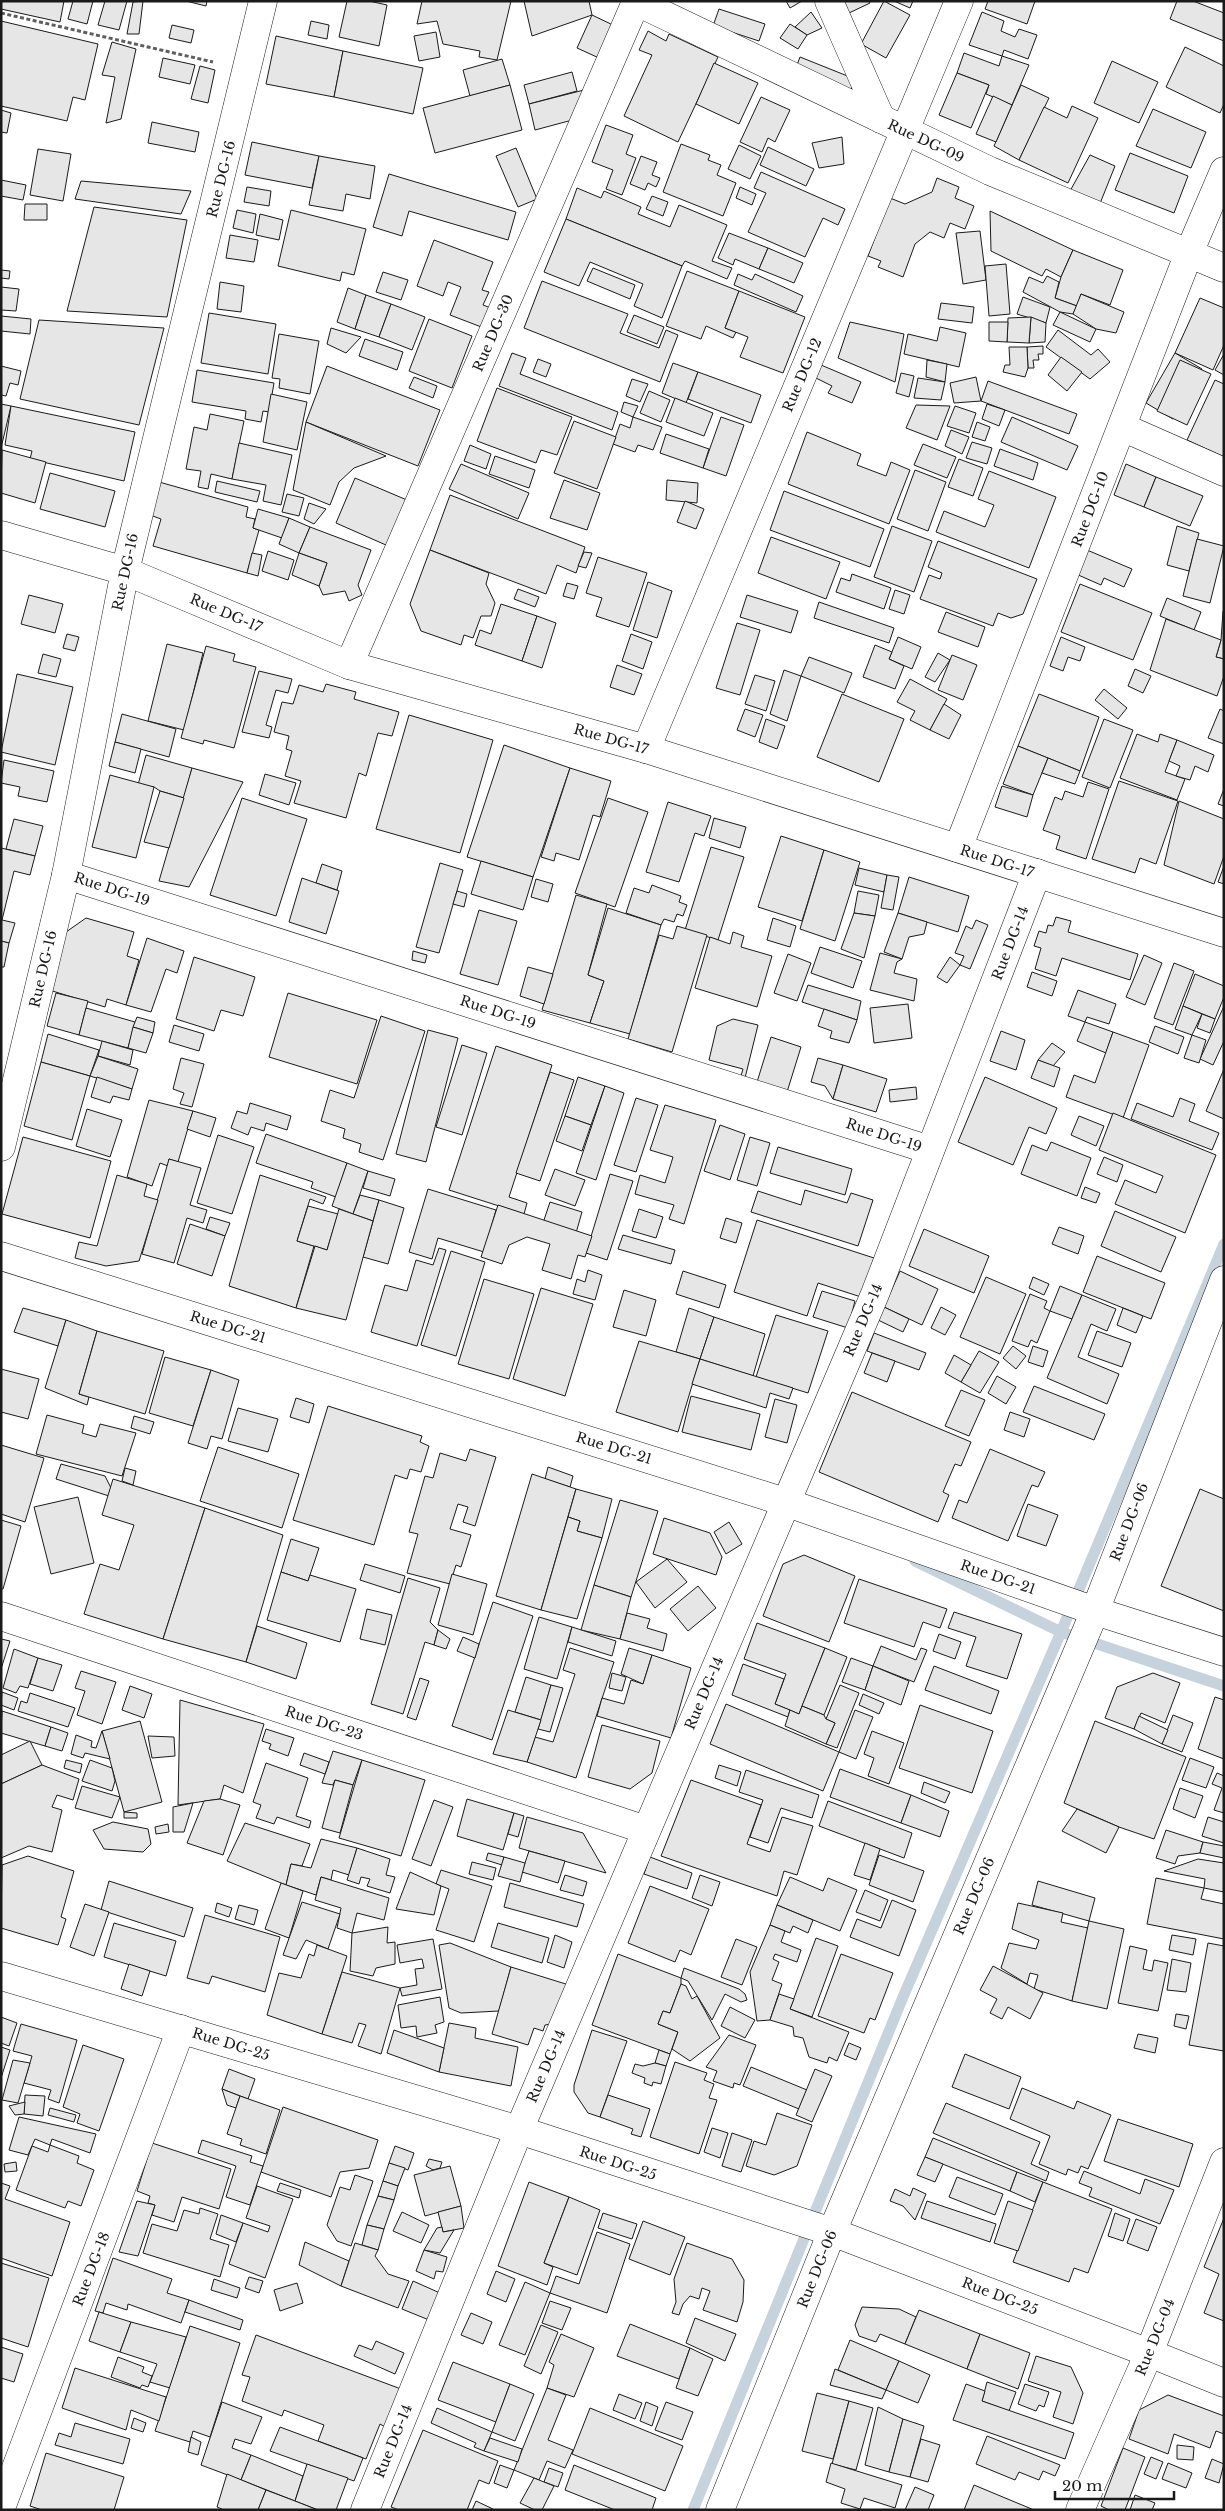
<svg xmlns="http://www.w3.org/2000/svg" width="1225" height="2511" font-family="'Libre Baskerville',serif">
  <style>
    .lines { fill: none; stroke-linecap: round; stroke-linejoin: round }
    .stream { stroke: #c6d2dc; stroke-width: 11 }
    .building { fill: #e6e6e6; stroke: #1a1a1a }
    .minor-casing { stroke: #1a1a1a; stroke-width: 29 }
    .path { stroke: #5f5f5f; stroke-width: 3; stroke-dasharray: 4 2.5; stroke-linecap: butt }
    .minor { stroke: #fff; stroke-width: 28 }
    .labels { text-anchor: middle; stroke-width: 4; stroke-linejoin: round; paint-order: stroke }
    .street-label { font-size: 14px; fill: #1a1a1a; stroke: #fff }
  </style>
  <rect width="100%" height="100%" fill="#fff"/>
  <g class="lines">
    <g class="stream">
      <polyline points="915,1561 1061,1632 1224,1686"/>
      <polyline points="693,2510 903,1997 1061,1632 1224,1244"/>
    </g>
  </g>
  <g class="building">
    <polygon points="1,1 64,1 60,22 1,9"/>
    <polygon points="73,1 93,1 87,24 68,19"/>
    <polygon points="105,1 127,1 119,30 98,25"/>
    <polygon points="143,1 139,34 127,34 133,2"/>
    <polygon points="186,1 207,1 206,6"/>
    <polygon points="347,1 369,1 387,5 379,46 339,37"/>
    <polygon points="422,1 511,1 497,60 479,57 480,51 443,44 437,21 417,24"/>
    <polygon points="524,1 589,1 592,15 532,36"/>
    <polygon points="786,1 802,1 790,8"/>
    <polygon points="844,1 869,1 870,3 849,13"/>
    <polygon points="884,1 910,15 886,58 861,44"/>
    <polygon points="894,1 913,1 910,8"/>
    <polygon points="988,1 1035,1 1027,24 985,9"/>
    <polygon points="1177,1 1193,1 1224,13 1224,41 1170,19"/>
    <polygon points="719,9 765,24 759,41 713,26"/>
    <polygon points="811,12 822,28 807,35 795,27"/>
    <polygon points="982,12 1004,21 1001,31 1015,37 1019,29 1037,35 1028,59 1004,50 1002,56 969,45"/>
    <polygon points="592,15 615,26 599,58 577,48"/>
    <polygon points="1,21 98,44 85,100 73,97 67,121 1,106"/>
    <polygon points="311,21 329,25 327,39 308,35"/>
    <polygon points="790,24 807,35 798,49 780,38"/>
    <polygon points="172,25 194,30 191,43 169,38"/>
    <polygon points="648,31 666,41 669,34 718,57 678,142 624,116 652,55 639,50"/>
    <polygon points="436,32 440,57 419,61 414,36"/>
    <polygon points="276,36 343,51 334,97 266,84"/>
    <polygon points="112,42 136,49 121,119 106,123 115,77 102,75"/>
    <polygon points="1185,47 1224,66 1224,104 1220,113 1166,87"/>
    <polygon points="343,51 423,68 413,114 334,97"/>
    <polygon points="964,53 999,66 1002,56 1029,65 1012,105 986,94 989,85 957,73"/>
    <polygon points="800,57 855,79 849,95 794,73"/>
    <polygon points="163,58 195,65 190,84 159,77"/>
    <polygon points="502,59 510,85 470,96 463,70"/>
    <polygon points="1112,61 1158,82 1139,123 1094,103"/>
    <polygon points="714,63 758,83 739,124 696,104"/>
    <polygon points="200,66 215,70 208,103 191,99"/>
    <polygon points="572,72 577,91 529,104 524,85"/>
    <polygon points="957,73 989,85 971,128 939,115"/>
    <polygon points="510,85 522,130 435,153 423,108"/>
    <polygon points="1021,85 1049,98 1019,160 994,146"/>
    <polygon points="584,90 591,115 535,130 529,104"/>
    <polygon points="993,96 1012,105 996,142 976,134"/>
    <polygon points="761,97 790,110 775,142 768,138 762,152 740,142"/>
    <polygon points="1072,106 1098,118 1068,183 1019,160 1044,107 1067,118"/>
    <polygon points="1153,109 1206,132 1191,168 1136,146"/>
    <polygon points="1,110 11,113 7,133 1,132"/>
    <polygon points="152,122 199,132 195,152 148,143"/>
    <polygon points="606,125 633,135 626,154 636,158 622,195 606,189 613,170 592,162"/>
    <polygon points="842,137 844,164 819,168 812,143"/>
    <polygon points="252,142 319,156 312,188 245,175"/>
    <polygon points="681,144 710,155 708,160 721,165 717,175 736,183 723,216 663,192"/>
    <polygon points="739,145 761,156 750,179 728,169"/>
    <polygon points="768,147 814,169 806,186 760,165"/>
    <polygon points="516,148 537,199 518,207 496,156"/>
    <polygon points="38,149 71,154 63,201 30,195"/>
    <polygon points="1130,153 1188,176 1174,213 1115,190"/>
    <polygon points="1090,155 1115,166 1099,206 1070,191"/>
    <polygon points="319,156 375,166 370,199 346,194 343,211 309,205"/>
    <polygon points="641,156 657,162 652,175 660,178 656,187 648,183 645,190 630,184"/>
    <polygon points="761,172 845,209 838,225 823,218 805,257 748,232 766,193 754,188"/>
    <polygon points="389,174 516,212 508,240 409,211 402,236 373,227"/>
    <polygon points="937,178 959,187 955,198 974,206 965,229 950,223 944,238 930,232 915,244 903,277 878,267 881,261 868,256 890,198 905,204 932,192"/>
    <polygon points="1,180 26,185 23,200 1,196"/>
    <polygon points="81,181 191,191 181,214 75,199"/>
    <polygon points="247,187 271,191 269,206 244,202"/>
    <polygon points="740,187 756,194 752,205 736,198"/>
    <polygon points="577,188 601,198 604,191 641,207 638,214 670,227 679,205 727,225 712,261 732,268 727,279 685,261 682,266 566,219"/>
    <polygon points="652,196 668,202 663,216 646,209"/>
    <polygon points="25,204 47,204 47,220 24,220"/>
    <polygon points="94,207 187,220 167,317 67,311"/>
    <polygon points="237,210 256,214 253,233 233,228"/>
    <polygon points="291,210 366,229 354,275 342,272 340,281 278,266"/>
    <polygon points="990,211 1073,250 1061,277 1046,269 1042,276 991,251"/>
    <polygon points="260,214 283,220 279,240 256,235"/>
    <polygon points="566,219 682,266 662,318 634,306 643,284 590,262 579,286 544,272"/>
    <polygon points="980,231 986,280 963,284 956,233"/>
    <polygon points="729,233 768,248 759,269 735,259 733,265 718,258"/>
    <polygon points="230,235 258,240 254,262 226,258"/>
    <polygon points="434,240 493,262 482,290 489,292 483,305 491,308 484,328 450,315 461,287 448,282 443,296 417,286"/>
    <polygon points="768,248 803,263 794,283 759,269"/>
    <polygon points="1073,250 1123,270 1110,305 1081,294 1077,306 1055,298 1061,277"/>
    <polygon points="1006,264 1010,314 989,316 985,266"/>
    <polygon points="593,268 635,285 630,299 587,281"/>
    <polygon points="1,270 10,271 9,279 1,278"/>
    <polygon points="687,271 739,291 725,328 736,332 733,338 706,326 701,339 666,326"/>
    <polygon points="383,272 408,280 401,300 376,292"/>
    <polygon points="738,274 752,280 755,274 803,296 796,312 734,285"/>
    <polygon points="1047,276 1059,282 1055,298 1077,306 1073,314 1060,312 1023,292 1029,277 1043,283"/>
    <polygon points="542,281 628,314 620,333 659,348 666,330 678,335 660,382 524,328"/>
    <polygon points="220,282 244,286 241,312 217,309"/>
    <polygon points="1,287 19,289 16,311 1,310"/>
    <polygon points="348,288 366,295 355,329 337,322"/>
    <polygon points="739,291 805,317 783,373 740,357 748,337 725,328"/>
    <polygon points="1081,294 1124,312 1116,333 1096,329 1073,314"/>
    <polygon points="366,295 391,304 379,337 355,329"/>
    <polygon points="1023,297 1050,307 1046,323 1017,314"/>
    <polygon points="1200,298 1224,308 1224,345 1213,370 1175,353"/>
    <polygon points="941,303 974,307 972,323 938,319"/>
    <polygon points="391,304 425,317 412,350 379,337"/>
    <polygon points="1060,312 1096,329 1090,342 1053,325"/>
    <polygon points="209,313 276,324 268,374 201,363"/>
    <polygon points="634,315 664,327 657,344 627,332"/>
    <polygon points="1,316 31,319 30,334 1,331"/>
    <polygon points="1031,317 1046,323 1045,342 1029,343"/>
    <polygon points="1031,317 1029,343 1007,342 1008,318"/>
    <polygon points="429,319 472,336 452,388 409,371"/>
    <polygon points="39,320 164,328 139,425 20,399"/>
    <polygon points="850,322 904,334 895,382 838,358"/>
    <polygon points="989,322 1008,322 1007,342 989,341"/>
    <polygon points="940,327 966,333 959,367 904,354 908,334 937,341"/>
    <polygon points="331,328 361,337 346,353 327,344"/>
    <polygon points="1058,330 1091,355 1098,349 1110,362 1090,379 1046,347"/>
    <polygon points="279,334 319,341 310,394 279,388 280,379 272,378"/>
    <polygon points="365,339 403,352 397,370 359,356"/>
    <polygon points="1043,346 1043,354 1038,354 1039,360 1033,360 1034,368 1028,368 1027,347"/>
    <polygon points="1009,347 1027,347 1028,368 1025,377 1003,372 1005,365 1010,365"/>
    <polygon points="512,353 526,358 520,374 618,412 612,430 499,386"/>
    <polygon points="1175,353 1202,369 1173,419 1146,403"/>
    <polygon points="1224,354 1224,375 1215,370"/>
    <polygon points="1061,357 1082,372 1067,391 1048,375"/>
    <polygon points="538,359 551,364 546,377 533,372"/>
    <polygon points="927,360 947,364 945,382 926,377"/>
    <polygon points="1180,360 1211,374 1187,425 1157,411"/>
    <polygon points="673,363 698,372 686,403 662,393"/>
    <polygon points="821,365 861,382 852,403 828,393 832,386 816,378"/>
    <polygon points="1,366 21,371 18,385 10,383 6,396 1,395"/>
    <polygon points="327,366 440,410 418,466 306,422"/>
    <polygon points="197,370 274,383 269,412 263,411 261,422 245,419 246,411 192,402"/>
    <polygon points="698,372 761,395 751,423 688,399"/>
    <polygon points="901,373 914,376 909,397 896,393"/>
    <polygon points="414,377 437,386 433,398 409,388"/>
    <polygon points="976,377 981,401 954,403 950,383"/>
    <polygon points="918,378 945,382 941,400 914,398"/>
    <polygon points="632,379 648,384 640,402 626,396"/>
    <polygon points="1215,380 1224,384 1224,457 1187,440"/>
    <polygon points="988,381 1077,414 1069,434 981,401"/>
    <polygon points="497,388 572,417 557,455 541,450 536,463 477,441"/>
    <polygon points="649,391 670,400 661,422 640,413"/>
    <polygon points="271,394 307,402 297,450 263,442"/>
    <polygon points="675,398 713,413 704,436 666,422"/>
    <polygon points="624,402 638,406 633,417 621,412"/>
    <polygon points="1,404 11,406 1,448"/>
    <polygon points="987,404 1005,410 999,426 982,419"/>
    <polygon points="916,405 950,406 937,440 906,428"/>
    <polygon points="11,406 135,432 124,481 30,459 32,451 5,445"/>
    <polygon points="955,406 976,413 969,433 947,426"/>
    <polygon points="210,414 244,421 232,479 211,474 208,489 198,487 201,471 186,469 194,427 207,430"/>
    <polygon points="633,417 662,427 653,450 638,445 635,452 613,444 620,424 630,428"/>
    <polygon points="721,417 744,425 726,476 703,468"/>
    <polygon points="1012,417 1078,446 1067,470 1001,442"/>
    <polygon points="574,421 616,437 597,489 554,473"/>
    <polygon points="306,422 386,456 354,468 339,482 330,505 293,490"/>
    <polygon points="977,422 990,427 985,441 972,437"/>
    <polygon points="951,430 969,437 962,454 945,446"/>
    <polygon points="807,432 861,454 857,465 886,476 891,462 910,470 889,524 788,484"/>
    <polygon points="666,434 709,449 703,468 660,453"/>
    <polygon points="972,442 992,448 987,464 966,458"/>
    <polygon points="239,443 292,455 281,505 263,501 266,485 232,479"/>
    <polygon points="923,444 956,457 947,478 914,465"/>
    <polygon points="470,445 491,454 486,469 464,461"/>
    <polygon points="1000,449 1038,463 1033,480 994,466"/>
    <polygon points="2,450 46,462 35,503 1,493"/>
    <polygon points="495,456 535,470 529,488 489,474"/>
    <polygon points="959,459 983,468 973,496 948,487"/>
    <polygon points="461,464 529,493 518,519 449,489"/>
    <polygon points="1126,464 1156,477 1144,507 1114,495"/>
    <polygon points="915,470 946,482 928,531 897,519"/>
    <polygon points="989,471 1056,497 1029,568 936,532 944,511 985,527 994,505 978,499"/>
    <polygon points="50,473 115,491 105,527 40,509"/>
    <polygon points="1156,477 1203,496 1190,526 1144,507"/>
    <polygon points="355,478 414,503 395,549 336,523"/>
    <polygon points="564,480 600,493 587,530 550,518"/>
    <polygon points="667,480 698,483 697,503 666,500"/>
    <polygon points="217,481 260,491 257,502 215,492"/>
    <polygon points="159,482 248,507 246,517 255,519 253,528 259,530 247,573 153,546 161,519 150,515"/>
    <polygon points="784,491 884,529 870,567 770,530"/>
    <polygon points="287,494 304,498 299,516 282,512"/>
    <polygon points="450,495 585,547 576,573 557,565 546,594 430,550"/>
    <polygon points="685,501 704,509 696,529 677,522"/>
    <polygon points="309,503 326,509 314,524 304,519"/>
    <polygon points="258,509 289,518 282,538 253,528"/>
    <polygon points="289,518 310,527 299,553 279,544"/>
    <polygon points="892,526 932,541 914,592 874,577"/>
    <polygon points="1177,526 1199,533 1189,571 1167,565"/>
    <polygon points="310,527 371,550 358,585 362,595 349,601 345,591 323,595 319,586 327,563 299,553"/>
    <polygon points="771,537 840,562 826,599 758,573"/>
    <polygon points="1197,539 1224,546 1210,603 1183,596"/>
    <polygon points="938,541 1037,579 1023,614 1011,618 998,613 993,626 920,599 929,575 940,579 942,573 928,567"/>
    <polygon points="430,550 489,573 486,584 495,603 491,616 481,616 473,638 464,635 461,645 421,631 410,604"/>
    <polygon points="1087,550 1132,569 1124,587 1104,578 1101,585 1076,574"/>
    <polygon points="268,551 294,560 288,580 262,571"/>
    <polygon points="584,552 592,553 586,568 578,566"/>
    <polygon points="252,553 262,555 258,576 247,573"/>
    <polygon points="299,553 327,563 319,586 292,575"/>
    <polygon points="598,557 647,573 629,627 596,616 602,598 586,593"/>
    <polygon points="852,574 891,588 884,609 836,592 841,578 850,581"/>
    <polygon points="648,582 672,591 657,638 633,630"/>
    <polygon points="567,583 578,586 574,599 563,596"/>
    <polygon points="1080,584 1152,613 1133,660 1061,632"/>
    <polygon points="518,589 539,597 535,607 514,599"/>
    <polygon points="895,590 910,595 904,614 889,609"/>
    <polygon points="29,595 63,604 55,633 21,624"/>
    <polygon points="747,595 798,611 791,633 740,617"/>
    <polygon points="1167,598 1201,612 1194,630 1160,616"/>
    <polygon points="819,602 894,628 889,643 814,618"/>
    <polygon points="501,604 537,616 522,661 475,645 480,630 491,634"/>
    <polygon points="1223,611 1224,611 1224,659 1216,657 1221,640"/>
    <polygon points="946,612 985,627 978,647 938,632"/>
    <polygon points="537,616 556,623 542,668 522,661"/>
    <polygon points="1166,619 1221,640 1216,657 1224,659 1224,676 1217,696 1150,670"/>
    <polygon points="737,623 760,630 740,695 716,688"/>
    <polygon points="67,634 79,637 75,651 63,648"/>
    <polygon points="631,634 652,642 643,669 622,661"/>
    <polygon points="898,637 921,647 912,669 889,659"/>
    <polygon points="1061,637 1085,647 1080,661 1068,657 1063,671 1050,666"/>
    <polygon points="167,644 203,653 184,730 148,721"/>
    <polygon points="875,645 892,652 889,659 904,666 895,689 863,677"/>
    <polygon points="206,646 235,654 233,661 256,667 234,748 204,740 203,744 181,738"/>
    <polygon points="938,653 950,660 935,682 925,677"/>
    <polygon points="43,654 61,659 56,677 38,673"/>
    <polygon points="952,655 977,665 963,700 938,690"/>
    <polygon points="809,657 852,673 844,693 801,676"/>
    <polygon points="617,665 642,674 634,695 610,687"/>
    <polygon points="1135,669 1151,676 1143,693 1128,686"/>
    <polygon points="784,670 801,676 787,721 770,714"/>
    <polygon points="259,671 292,679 288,693 276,690 266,725 272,727 269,738 242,732"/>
    <polygon points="17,674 73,687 55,765 1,752"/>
    <polygon points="755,675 775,681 766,711 745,704"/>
    <polygon points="910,679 947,699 930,730 910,720 915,711 897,702"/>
    <polygon points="326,684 356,692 354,699 399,712 392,736 378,733 366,776 359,773 346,818 294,803 301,781 285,776 292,751 286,749 289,736 274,732 282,702 293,704 299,685 323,692"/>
    <polygon points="1104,689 1127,708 1118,719 1095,700"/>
    <polygon points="842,694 904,719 879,782 817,757"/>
    <polygon points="1039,694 1099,717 1080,771 1018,746"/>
    <polygon points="944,704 961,715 949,739 930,730"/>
    <polygon points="745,709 763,715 755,737 737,730"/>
    <polygon points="1220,709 1224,711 1224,744 1208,738"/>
    <polygon points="122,714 176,729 169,757 115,742"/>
    <polygon points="409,715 493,740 460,853 376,829"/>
    <polygon points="766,719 785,726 777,749 759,742"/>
    <polygon points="1104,719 1133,730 1110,788 1082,777"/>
    <polygon points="1137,734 1158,742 1160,734 1177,740 1165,772 1185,779 1177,800 1120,778"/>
    <polygon points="1177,740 1214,755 1208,772 1195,766 1190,780 1176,776 1180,766 1169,761"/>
    <polygon points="115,742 141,749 135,773 109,766"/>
    <polygon points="504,745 570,768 533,877 467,857"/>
    <polygon points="1018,746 1048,758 1033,795 1003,784"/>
    <polygon points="146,755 192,768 184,798 160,791 154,787 138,785"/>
    <polygon points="1048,758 1080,771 1075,784 1042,773"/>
    <polygon points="4,760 54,771 47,802 18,796 20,787 1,783"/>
    <polygon points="192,768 243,782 189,887 159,881"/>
    <polygon points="570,768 611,781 600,817 593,815 579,860 556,853 554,861 541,857"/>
    <polygon points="265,774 296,783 289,805 259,795"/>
    <polygon points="110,775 154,787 136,858 92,847"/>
    <polygon points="1119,781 1178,801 1156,864 1140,858 1135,873 1092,859"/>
    <polygon points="1088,782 1109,789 1086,859 1056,849 1060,836 1043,830 1055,797 1062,800 1065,791 1083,797"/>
    <polygon points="1002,786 1033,795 1027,817 995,807"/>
    <polygon points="1224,789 1224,806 1218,804"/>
    <polygon points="160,791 184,798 169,848 144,842"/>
    <polygon points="242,798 307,819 276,916 210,895"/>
    <polygon points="608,798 648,812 615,907 575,893"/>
    <polygon points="1179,801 1224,819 1224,856 1214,884 1164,865"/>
    <polygon points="668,802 711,816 704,836 695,833 679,882 646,872"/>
    <polygon points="714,818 746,827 740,848 709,838"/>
    <polygon points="14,819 43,826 35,856 6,849"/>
    <polygon points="781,836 824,850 802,921 758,907"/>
    <polygon points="711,847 744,857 718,940 685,930"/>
    <polygon points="1,848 35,856 30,875 14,871 2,920 15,923 9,943 1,941"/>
    <polygon points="824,850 860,862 835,941 800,929"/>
    <polygon points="481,861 533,877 523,910 471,894"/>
    <polygon points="440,863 463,870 439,953 416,947"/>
    <polygon points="322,864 342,871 337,890 316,883"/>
    <polygon points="1224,866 1224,884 1218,882"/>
    <polygon points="859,868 887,875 884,892 855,885"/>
    <polygon points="887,875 899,877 893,910 881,908"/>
    <polygon points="909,877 969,896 958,932 898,913"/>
    <polygon points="302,878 339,891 326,934 289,922"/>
    <polygon points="536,879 553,884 548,902 531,897"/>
    <polygon points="652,885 681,896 679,902 687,905 683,916 677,914 674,922 664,919 661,925 626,913 634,888 649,893"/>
    <polygon points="457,891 467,894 464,907 453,904"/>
    <polygon points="858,891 879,895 875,916 854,913"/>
    <polygon points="576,895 607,904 588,975 604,981 590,1023 542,1010"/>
    <polygon points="608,908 661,925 630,1034 590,1023 604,981 588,975"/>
    <polygon points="479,910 517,921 498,985 460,974"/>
    <polygon points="854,913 875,916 864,958 841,949"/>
    <polygon points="898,913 927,922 924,934 909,937 902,959 884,952"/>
    <polygon points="1056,917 1071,921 1068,932 1138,954 1130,980 1062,958 1056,976 1035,969 1041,948 1034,946 1039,931 1046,933 1048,925 1053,926"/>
    <polygon points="86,918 134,932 127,956 139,960 126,1005 107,999 105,1007 49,990 66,932"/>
    <polygon points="773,918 796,926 790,947 767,940"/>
    <polygon points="976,920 988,925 970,969 960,965 964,956 955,953 966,926 972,929"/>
    <polygon points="677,926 707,935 672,1052 628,1039 659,935 673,939"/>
    <polygon points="733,932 744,936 741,947 772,956 757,1007 695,988 710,937 730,944"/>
    <polygon points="147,938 184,951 177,973 166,969 151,1012 126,1005"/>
    <polygon points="1,941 9,943 4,967 1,967"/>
    <polygon points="820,947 862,961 853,988 811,973"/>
    <polygon points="413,951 427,955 425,963 412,960"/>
    <polygon points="880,953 902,959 897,962 894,973 917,979 914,1001 870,990"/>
    <polygon points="788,954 811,963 797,1001 774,993"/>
    <polygon points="1144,955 1162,963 1145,1005 1126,997"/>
    <polygon points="194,957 255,977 243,1016 221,1010 214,1031 176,1019"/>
    <polygon points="950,957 960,965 947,983 937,977"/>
    <polygon points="1174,963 1194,971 1173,1025 1154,1018"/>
    <polygon points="528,967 553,974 544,1004 520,996"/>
    <polygon points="1032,972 1057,981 1052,996 1027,987"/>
    <polygon points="1195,974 1224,986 1224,997 1215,1019 1183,1006"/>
    <polygon points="808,985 861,1001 857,1020 802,1002"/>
    <polygon points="1078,990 1116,1004 1109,1024 1087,1017 1085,1022 1068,1016"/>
    <polygon points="56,993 88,1001 79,1035 47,1026"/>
    <polygon points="288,993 377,1020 357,1084 269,1057"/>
    <polygon points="908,1004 912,1038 874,1043 870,1008"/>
    <polygon points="1183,1006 1202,1014 1192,1035 1175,1029"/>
    <polygon points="1224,1006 1224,1041 1213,1065 1200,1059"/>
    <polygon points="86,1008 135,1022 128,1048 79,1035"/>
    <polygon points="824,1009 857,1020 849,1043 830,1038 832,1031 818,1026"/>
    <polygon points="1202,1014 1215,1019 1210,1033 1197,1028"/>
    <polygon points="381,1016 425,1031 383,1160 359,1152 361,1144 343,1138 345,1129 321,1121 330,1090 354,1098"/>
    <polygon points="137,1017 155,1022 153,1033 133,1027"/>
    <polygon points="733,1019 758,1025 745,1078 741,1076 743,1069 709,1060 717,1026"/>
    <polygon points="1085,1022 1113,1032 1106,1053 1077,1041"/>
    <polygon points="174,1025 204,1034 199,1051 169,1042"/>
    <polygon points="1155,1026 1184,1037 1178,1054 1149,1042"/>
    <polygon points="133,1027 153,1033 146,1053 128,1048"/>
    <polygon points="428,1030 458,1038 426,1162 396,1154"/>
    <polygon points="1001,1031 1025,1040 1016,1070 990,1061"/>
    <polygon points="1113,1032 1149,1045 1123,1118 1066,1097 1074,1075 1095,1083"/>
    <polygon points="48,1034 99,1050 90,1076 41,1062"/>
    <polygon points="1192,1035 1206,1040 1199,1063 1184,1058"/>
    <polygon points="771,1037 801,1047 787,1092 757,1082"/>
    <polygon points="102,1041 133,1050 130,1065 98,1056"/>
    <polygon points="1052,1043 1065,1052 1053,1066 1038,1060"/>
    <polygon points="462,1045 487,1053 462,1135 436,1127"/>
    <polygon points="496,1046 552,1065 509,1197 527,1203 524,1214 449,1190"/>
    <polygon points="98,1056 138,1069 132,1089 90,1076"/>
    <polygon points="181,1058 204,1064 192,1107 180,1104 184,1093 173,1089"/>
    <polygon points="818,1058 843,1065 833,1099 825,1086 811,1082"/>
    <polygon points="1038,1060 1060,1068 1054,1087 1031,1078"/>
    <polygon points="41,1062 90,1076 72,1140 24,1126"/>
    <polygon points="843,1065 887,1079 876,1112 833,1099"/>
    <polygon points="1224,1069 1224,1119 1206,1111"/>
    <polygon points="550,1072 574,1080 540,1181 516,1173"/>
    <polygon points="97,1077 132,1089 129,1100 113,1096 110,1103 91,1097"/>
    <polygon points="578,1077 605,1086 591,1125 565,1116"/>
    <polygon points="985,1077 1057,1108 1046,1134 1029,1127 1013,1165 958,1142"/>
    <polygon points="605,1086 624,1093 596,1180 576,1173"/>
    <polygon points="916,1087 917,1099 890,1102 889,1090"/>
    <polygon points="636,1098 658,1105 636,1172 614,1165"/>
    <polygon points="1180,1098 1195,1104 1189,1121 1219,1133 1212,1150 1131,1119 1137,1103 1173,1117"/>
    <polygon points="149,1100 193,1111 178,1162 169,1159 168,1166 160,1163 152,1186 127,1177"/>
    <polygon points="250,1103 291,1116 287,1130 266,1123 264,1131 251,1127 248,1135 231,1128 237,1111 247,1114"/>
    <polygon points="665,1105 716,1120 684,1224 669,1219 674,1205 635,1194 640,1175 665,1183 673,1157 650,1150"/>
    <polygon points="87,1109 122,1120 110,1157 76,1146"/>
    <polygon points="193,1111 216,1118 210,1137 187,1129"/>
    <polygon points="1113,1113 1216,1155 1185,1233 1115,1204 1125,1180 1156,1193 1163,1176 1099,1150"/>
    <polygon points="565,1116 591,1125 582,1151 556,1141"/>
    <polygon points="1079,1116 1104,1126 1096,1146 1071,1135"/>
    <polygon points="720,1125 745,1134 730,1180 704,1171"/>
    <polygon points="266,1134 347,1163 336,1197 311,1188 313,1182 256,1163"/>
    <polygon points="218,1135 254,1147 232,1214 197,1203"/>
    <polygon points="23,1137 111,1161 90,1238 2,1214"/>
    <polygon points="750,1137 770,1143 757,1186 737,1180"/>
    <polygon points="1051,1142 1091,1158 1077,1196 1021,1174 1032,1145 1047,1151"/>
    <polygon points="778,1147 852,1169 845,1195 770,1173"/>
    <polygon points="1104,1157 1123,1165 1117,1182 1097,1174"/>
    <polygon points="169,1159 201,1168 190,1205 207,1210 203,1223 187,1218 174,1263 142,1254"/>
    <polygon points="347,1163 368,1171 353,1214 332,1206"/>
    <polygon points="555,1169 585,1180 575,1206 545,1195"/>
    <polygon points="368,1171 395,1179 390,1196 363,1188"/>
    <polygon points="610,1174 633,1181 607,1260 586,1253"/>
    <polygon points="117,1175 147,1184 144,1196 158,1200 139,1261 106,1266 75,1258 79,1242 97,1246"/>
    <polygon points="260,1175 326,1197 323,1204 310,1199 297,1241 314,1246 296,1308 229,1286"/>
    <polygon points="1085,1187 1100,1193 1096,1203 1081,1198"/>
    <polygon points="428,1189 496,1210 484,1252 438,1238 432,1259 409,1252"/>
    <polygon points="805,1190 847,1203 851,1193 873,1200 858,1246 751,1212 758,1191 801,1205"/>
    <polygon points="360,1195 379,1200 373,1221 353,1214"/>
    <polygon points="379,1200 404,1208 388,1264 363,1257"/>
    <polygon points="550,1202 582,1212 576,1233 543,1223"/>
    <polygon points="498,1205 592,1236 585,1257 578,1255 571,1279 542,1270 550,1244 527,1237 509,1245 502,1264 481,1257"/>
    <polygon points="308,1206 338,1214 327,1250 297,1241"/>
    <polygon points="339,1209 373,1221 346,1320 296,1308 315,1246 327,1250"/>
    <polygon points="639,1209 663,1217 656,1238 632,1231"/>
    <polygon points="1115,1211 1176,1237 1161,1272 1101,1246"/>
    <polygon points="210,1217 230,1223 225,1236 206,1229"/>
    <polygon points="726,1218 742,1223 736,1243 720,1238"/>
    <polygon points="757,1220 874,1258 861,1297 818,1283 807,1316 734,1292"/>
    <polygon points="190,1224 225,1236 212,1276 177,1264"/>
    <polygon points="1059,1227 1084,1236 1078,1254 1052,1244"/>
    <polygon points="924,1229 989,1256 974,1293 909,1266"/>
    <polygon points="623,1235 675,1250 671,1264 618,1249"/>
    <polygon points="439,1248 446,1250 417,1346 371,1332 385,1285 407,1291 416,1260 433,1265"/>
    <polygon points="451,1251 485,1262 456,1356 421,1345"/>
    <polygon points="1097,1256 1165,1283 1151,1319 1083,1292"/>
    <polygon points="588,1270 602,1275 595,1300 573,1294 577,1279 585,1282"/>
    <polygon points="683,1271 726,1285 719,1308 676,1294"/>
    <polygon points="900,1271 938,1289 922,1325 884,1307"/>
    <polygon points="986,1277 1026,1294 1000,1354 960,1337"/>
    <polygon points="1033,1277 1049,1284 1044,1295 1029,1288"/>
    <polygon points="484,1279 534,1294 509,1379 458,1364"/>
    <polygon points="1060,1286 1082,1295 1072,1319 1050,1311"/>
    <polygon points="541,1288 593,1304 565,1396 513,1379"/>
    <polygon points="624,1290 656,1300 646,1336 613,1327"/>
    <polygon points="822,1291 855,1301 848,1328 813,1317"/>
    <polygon points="1030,1294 1047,1301 1044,1308 1050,1311 1037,1343 1031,1340 1028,1347 1012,1341"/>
    <polygon points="1082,1295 1116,1309 1107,1331 1091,1324 1078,1357 1119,1374 1107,1404 1047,1378"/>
    <polygon points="884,1307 909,1319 903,1332 878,1320"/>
    <polygon points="941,1307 956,1315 945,1335 931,1328"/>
    <polygon points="23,1308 66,1320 58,1346 14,1332"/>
    <polygon points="689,1308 714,1317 700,1359 676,1352"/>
    <polygon points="1123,1308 1143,1316 1136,1333 1117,1325"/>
    <polygon points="776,1315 828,1331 808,1393 756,1377"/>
    <polygon points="714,1317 765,1334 753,1376 700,1359"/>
    <polygon points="66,1320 97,1331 79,1394 89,1397 87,1405 45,1388"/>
    <polygon points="97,1331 164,1351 145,1414 79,1394"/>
    <polygon points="1097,1331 1131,1343 1122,1367 1088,1355"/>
    <polygon points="874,1333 926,1353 919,1370 867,1351"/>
    <polygon points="639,1341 700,1359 678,1432 616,1412"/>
    <polygon points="1013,1346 1026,1356 1016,1369 1003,1358"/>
    <polygon points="1033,1346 1048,1351 1043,1367 1028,1362"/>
    <polygon points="979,1351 999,1362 980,1393 961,1382"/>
    <polygon points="872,1353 895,1361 887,1382 864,1373"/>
    <polygon points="954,1355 971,1365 961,1382 945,1373"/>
    <polygon points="165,1357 211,1370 193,1426 149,1413"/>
    <polygon points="700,1359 793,1388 789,1399 770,1393 766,1408 692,1384"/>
    <polygon points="1,1369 39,1379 28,1419 1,1412"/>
    <polygon points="211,1370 239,1380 222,1439 211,1436 207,1449 188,1443"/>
    <polygon points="997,1376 1016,1387 1006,1404 988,1393"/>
    <polygon points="1034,1386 1105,1414 1094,1440 1023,1412"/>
    <polygon points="961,1390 985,1400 969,1436 945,1426"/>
    <polygon points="852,1392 971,1442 961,1466 955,1464 943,1492 949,1495 938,1522 819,1472"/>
    <polygon points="691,1396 760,1414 751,1450 682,1432"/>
    <polygon points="296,1398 314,1404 309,1423 290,1417"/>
    <polygon points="775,1399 797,1405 787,1443 765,1437"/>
    <polygon points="328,1406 422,1436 420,1442 429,1446 421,1472 410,1469 407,1479 395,1475 374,1545 293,1520"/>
    <polygon points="238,1408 278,1419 268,1452 228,1441"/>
    <polygon points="1010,1412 1030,1419 1024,1437 1004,1430"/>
    <polygon points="47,1415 84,1425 82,1433 96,1437 100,1424 136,1433 122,1476 36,1454"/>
    <polygon points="134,1416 154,1422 150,1434 131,1428"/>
    <polygon points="1,1445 44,1458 25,1522 1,1514"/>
    <polygon points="218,1447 299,1474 282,1528 200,1501"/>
    <polygon points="470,1449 496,1457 475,1526 463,1522 468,1507 458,1504 450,1529 471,1535 461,1567 456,1565 450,1584 407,1573 418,1534 409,1532 425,1476 433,1478 440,1453 466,1461"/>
    <polygon points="990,1449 1045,1472 1038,1487 1032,1485 1008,1541 952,1518 959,1500 967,1503"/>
    <polygon points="61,1464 105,1476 111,1488 109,1496 56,1479"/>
    <polygon points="548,1467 573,1476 570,1487 545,1479"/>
    <polygon points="125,1468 136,1471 133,1485 122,1481"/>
    <polygon points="532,1474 576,1489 541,1610 496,1596"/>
    <polygon points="113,1479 205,1508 163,1639 84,1614 100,1564 119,1570 134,1525 102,1515"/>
    <polygon points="576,1489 612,1499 602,1538 577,1531 580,1521 568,1517"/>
    <polygon points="1200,1489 1224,1499 1224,1611 1161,1586"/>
    <polygon points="78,1497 94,1563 51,1574 34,1507"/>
    <polygon points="620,1500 658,1511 631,1597 594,1585"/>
    <polygon points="1028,1504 1058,1515 1046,1546 1017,1536"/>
    <polygon points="205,1508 283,1535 246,1662 163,1639"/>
    <polygon points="568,1517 580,1521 577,1531 602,1538 577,1619 541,1610"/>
    <polygon points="664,1518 710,1533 722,1557 716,1575 653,1554"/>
    <polygon points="1,1520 21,1526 3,1589 1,1589"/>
    <polygon points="729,1522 742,1544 726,1554 714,1532"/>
    <polygon points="291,1539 319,1548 308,1581 281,1572"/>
    <polygon points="804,1555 855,1576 829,1642 763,1616 783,1564"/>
    <polygon points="667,1559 687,1582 655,1608 636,1582"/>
    <polygon points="365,1564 405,1576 400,1593 360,1580"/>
    <polygon points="281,1572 308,1581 310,1575 356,1589 340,1642 267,1620"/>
    <polygon points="452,1574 487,1584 473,1635 438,1625"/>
    <polygon points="408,1578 440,1588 430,1622 438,1630 434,1645 425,1642 403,1714 371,1704"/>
    <polygon points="859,1579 947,1609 940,1628 923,1622 914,1647 844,1623"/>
    <polygon points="594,1585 631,1597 620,1639 581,1630"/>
    <polygon points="698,1586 716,1608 688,1631 670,1609"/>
    <polygon points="493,1602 533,1616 492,1740 452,1726"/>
    <polygon points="367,1609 392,1615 385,1645 360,1639"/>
    <polygon points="954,1612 1022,1634 1007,1679 966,1666 976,1637 948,1628"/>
    <polygon points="627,1613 650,1619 647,1628 667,1634 663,1651 620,1639"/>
    <polygon points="539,1617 572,1627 557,1679 524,1669"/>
    <polygon points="757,1623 825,1648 799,1714 775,1704 786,1674 744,1659"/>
    <polygon points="257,1626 307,1643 296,1679 246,1662"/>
    <polygon points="572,1627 616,1641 612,1656 568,1642"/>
    <polygon points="438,1630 450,1639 446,1649 434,1645"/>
    <polygon points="939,1634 961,1642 955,1659 933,1651"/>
    <polygon points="463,1637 479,1644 475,1658 457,1651"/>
    <polygon points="1,1639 10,1641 1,1669"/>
    <polygon points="881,1646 916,1660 921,1648 927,1650 914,1682 873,1666"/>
    <polygon points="570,1648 614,1662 576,1778 527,1762 535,1737 553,1742 575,1674 563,1670"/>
    <polygon points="629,1648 652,1655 643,1684 621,1674"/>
    <polygon points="825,1648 847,1657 824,1715 802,1706"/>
    <polygon points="14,1649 38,1658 28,1688 20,1686 16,1693 3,1688"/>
    <polygon points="652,1655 691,1668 671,1738 597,1716 602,1698 624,1704 631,1680 643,1684"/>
    <polygon points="38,1658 62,1665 53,1691 30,1684"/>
    <polygon points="851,1658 873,1666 865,1690 842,1682"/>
    <polygon points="743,1664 784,1679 775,1704 790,1710 788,1717 732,1695"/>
    <polygon points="873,1666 909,1681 901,1705 865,1690"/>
    <polygon points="934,1666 999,1691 991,1714 925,1690"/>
    <polygon points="81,1671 116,1682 102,1724 77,1715 85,1691 75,1688"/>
    <polygon points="612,1673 626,1677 622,1691 609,1688"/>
    <polygon points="1153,1673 1180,1683 1165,1723 1141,1713 1134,1729 1105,1718 1117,1687"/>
    <polygon points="526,1677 551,1685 541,1720 515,1712"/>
    <polygon points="420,1678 429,1681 416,1720 407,1717"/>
    <polygon points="551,1685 563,1688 550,1732 538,1729"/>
    <polygon points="840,1685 859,1693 837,1748 826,1744 835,1723 826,1719"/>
    <polygon points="130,1686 152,1694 144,1718 122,1710"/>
    <polygon points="2,1692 18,1698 14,1710 1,1705"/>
    <polygon points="30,1693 75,1708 68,1727 18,1711 21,1701 27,1703"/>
    <polygon points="863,1694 884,1703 879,1714 859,1705"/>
    <polygon points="1215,1697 1224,1700 1224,1759 1198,1749"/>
    <polygon points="180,1700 264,1724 243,1793 224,1785 220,1799 178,1805"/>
    <polygon points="726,1704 839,1752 823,1791 710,1744"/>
    <polygon points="920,1705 993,1731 972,1793 899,1768"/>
    <polygon points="802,1706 824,1715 826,1719 835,1723 826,1744 785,1726 790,1710 799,1714"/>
    <polygon points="508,1710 541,1720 527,1762 493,1754"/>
    <polygon points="855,1710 873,1717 856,1759 839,1752"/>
    <polygon points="2,1711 51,1727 45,1746 1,1733"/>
    <polygon points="1173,1715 1193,1723 1182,1752 1162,1744"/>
    <polygon points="1139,1716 1168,1730 1162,1744 1134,1729"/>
    <polygon points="140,1721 162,1802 124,1812 102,1731"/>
    <polygon points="1095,1721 1186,1757 1154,1839 1119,1827 1064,1803"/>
    <polygon points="602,1725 660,1741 652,1773 630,1789 588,1777"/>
    <polygon points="51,1727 68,1733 62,1751 45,1746"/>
    <polygon points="266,1729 294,1738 288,1756 269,1749 271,1744 262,1741"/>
    <polygon points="102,1731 110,1759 85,1753 83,1758 71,1754 76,1735 92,1741 91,1747 96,1748"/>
    <polygon points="872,1731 904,1743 889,1784 868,1776 874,1758 864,1754"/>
    <polygon points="148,1736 174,1737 175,1756 152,1758"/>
    <polygon points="30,1741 42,1765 1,1784 1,1755"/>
    <polygon points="333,1751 362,1760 353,1785 335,1780 333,1785 322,1783"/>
    <polygon points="304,1753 329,1762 325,1774 300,1765"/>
    <polygon points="1190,1758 1214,1767 1206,1788 1182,1780"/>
    <polygon points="66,1760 82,1764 80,1773 64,1768"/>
    <polygon points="90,1760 112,1768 115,1781 112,1791 82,1781"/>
    <polygon points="362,1760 425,1780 401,1856 339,1838"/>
    <polygon points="266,1763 308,1778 296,1816 311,1821 309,1828 277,1817 274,1824 256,1818 261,1805 253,1802"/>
    <polygon points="42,1765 79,1779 73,1800 57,1795 52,1807 62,1810 52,1852 29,1846 1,1858 1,1784"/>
    <polygon points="719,1765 741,1772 737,1786 715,1778"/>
    <polygon points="840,1769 911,1795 901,1823 830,1797"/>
    <polygon points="746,1770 819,1795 812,1818 781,1808 768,1843 750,1837 763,1800 739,1792"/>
    <polygon points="1217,1773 1224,1776 1224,1813 1214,1810 1222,1788 1212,1784"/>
    <polygon points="335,1780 353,1785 340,1833 322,1828"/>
    <polygon points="691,1780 761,1805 747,1844 770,1852 782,1817 813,1826 797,1875 784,1871 777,1896 661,1856"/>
    <polygon points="924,1782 950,1792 945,1803 921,1793"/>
    <polygon points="82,1786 120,1797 112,1818 75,1808"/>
    <polygon points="1180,1788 1203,1796 1195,1818 1173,1809"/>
    <polygon points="911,1795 949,1811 940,1837 901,1823"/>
    <polygon points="220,1799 240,1805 223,1855 187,1843 204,1801"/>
    <polygon points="467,1799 514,1813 503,1850 457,1836"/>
    <polygon points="434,1800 453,1807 431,1866 412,1859"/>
    <polygon points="828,1801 912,1833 904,1858 819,1826"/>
    <polygon points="193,1803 184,1832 173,1832 173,1807"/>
    <polygon points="1077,1809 1119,1827 1106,1853 1062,1831"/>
    <polygon points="124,1812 137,1813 137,1818 124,1818"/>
    <polygon points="514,1813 524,1816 518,1837 508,1834"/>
    <polygon points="527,1817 583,1833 606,1873 519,1848"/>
    <polygon points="1208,1817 1224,1822 1224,1843 1202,1836"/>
    <polygon points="113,1822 148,1829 151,1844 143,1852 104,1849 93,1830"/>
    <polygon points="245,1823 310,1844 302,1866 291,1864 286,1885 227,1861"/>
    <polygon points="168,1824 169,1832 156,1834 155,1827"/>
    <polygon points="1166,1830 1203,1842 1200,1853 1178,1856 1175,1864 1156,1858"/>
    <polygon points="321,1839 357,1848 349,1875 333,1870 331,1880 321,1877 316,1895 286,1885 291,1864 311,1868"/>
    <polygon points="1203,1842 1224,1846 1224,1858 1200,1853"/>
    <polygon points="865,1843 880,1849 870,1880 854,1875"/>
    <polygon points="357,1848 390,1859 386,1875 395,1877 390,1893 367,1886 370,1879 361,1877 359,1884 347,1880"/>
    <polygon points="529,1851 565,1861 558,1883 522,1872"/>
    <polygon points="488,1853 504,1857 502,1865 486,1860"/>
    <polygon points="879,1855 924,1871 913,1902 869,1885"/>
    <polygon points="28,1856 74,1871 61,1917 66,1919 58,1945 1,1928 2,1865"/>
    <polygon points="504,1857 525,1863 520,1882 498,1876"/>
    <polygon points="650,1857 692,1873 687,1889 644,1874"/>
    <polygon points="1198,1859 1224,1863 1224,1892 1204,1888 1205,1879 1164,1871"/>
    <polygon points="472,1862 496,1868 493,1880 469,1874"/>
    <polygon points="441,1870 492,1886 474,1942 436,1930 449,1889 436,1884"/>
    <polygon points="410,1872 441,1886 434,1915 396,1909"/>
    <polygon points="565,1875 587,1882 583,1896 560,1890"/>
    <polygon points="700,1875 720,1882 712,1906 692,1898"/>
    <polygon points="321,1877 389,1898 384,1920 357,1913 352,1933 337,1928 341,1908 315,1900"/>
    <polygon points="790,1877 823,1891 828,1878 857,1890 840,1931 777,1905"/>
    <polygon points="1156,1878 1204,1888 1201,1899 1224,1904 1224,1939 1147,1924"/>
    <polygon points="109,1881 193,1908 184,1937 101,1910"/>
    <polygon points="1038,1881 1095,1898 1089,1921 1032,1905"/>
    <polygon points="281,1883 303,1891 289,1938 265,1929"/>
    <polygon points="510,1883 584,1904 577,1927 504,1907"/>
    <polygon points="650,1886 709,1909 691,1955 680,1950 675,1962 628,1943"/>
    <polygon points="865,1890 888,1900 880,1921 856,1912"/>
    <polygon points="892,1900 916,1910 899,1956 850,1937 857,1919 881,1928"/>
    <polygon points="302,1902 340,1914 328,1949 306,1940 296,1959 283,1955"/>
    <polygon points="217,1903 232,1908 229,1917 215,1912"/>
    <polygon points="1018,1903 1063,1913 1061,1922 1088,1928 1072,2001 1034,1989 1038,1975 1030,1973 1027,1984 1001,1968 1009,1943 1036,1949 1039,1940 1012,1929"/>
    <polygon points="85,1904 109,1912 94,1956 70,1947"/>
    <polygon points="239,1905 258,1910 254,1925 235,1919"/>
    <polygon points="777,1905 813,1920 808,1933 793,1926 790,1933 770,1925"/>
    <polygon points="205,1915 280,1937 265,1992 212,1976 209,1984 187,1978"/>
    <polygon points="1089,1921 1124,1929 1107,2009 1072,2001"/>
    <polygon points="114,1923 176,1941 166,1976 104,1957"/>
    <polygon points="498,1923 549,1938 542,1963 491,1947"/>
    <polygon points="770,1925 785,1931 781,1942 801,1950 797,1962 775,1954 773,1959 779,1962 772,1980 782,1984 770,2020 757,2021 750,1972"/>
    <polygon points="388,1927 387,1943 395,1942 395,1964 376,1968 373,1976 350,1971 352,1933"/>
    <polygon points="555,1935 572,1942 564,1968 547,1962"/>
    <polygon points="1172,1935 1196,1939 1193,1955 1169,1950"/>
    <polygon points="816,1938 838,1946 812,2017 790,2009"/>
    <polygon points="433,1939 442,1989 402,1996 400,1988 417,1985 415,1969 424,1968 422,1959 400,1963 397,1945"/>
    <polygon points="736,1939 757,1947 742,1985 721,1977"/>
    <polygon points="450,1943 511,1967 499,2011 461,2013 449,2008 439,1945"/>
    <polygon points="1208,1943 1224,1946 1224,2051 1189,2045"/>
    <polygon points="317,1945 347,1956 322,2034 267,2015 279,1973 301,1978 309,1954 314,1956"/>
    <polygon points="1130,1946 1147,1950 1143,1969 1152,1971 1154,1960 1168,1963 1158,2011 1118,2003"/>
    <polygon points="618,1954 681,1978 681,1984 670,2013 663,2011 658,2024 678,2032 670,2054 592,2025"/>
    <polygon points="841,1954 893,1973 875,2020 870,2018 864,2033 818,2016"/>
    <polygon points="1172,1959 1191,1963 1186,1992 1167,1990"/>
    <polygon points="129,1964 150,1971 142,1996 121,1989"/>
    <polygon points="993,1966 1043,1993 1030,2019 1008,2007 1002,2019 990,2013 997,1999 980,1990"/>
    <polygon points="511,1967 569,1985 558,2023 545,2025 543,2031 534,2028 528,2045 492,2034"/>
    <polygon points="684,1968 739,1989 745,1994 747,2000 741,2002 725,1994 712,2020 688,1981 681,1978"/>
    <polygon points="342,1972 400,1988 381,2054 358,2046 366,2025 359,2023 352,2043 322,2034"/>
    <polygon points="681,1984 686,1986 692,1999 697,1996 720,2038 690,2061 672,2049 678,2032 658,2024 663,2011 670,2013"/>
    <polygon points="779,1994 794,1999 790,2009 849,2032 837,2061 829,2057 827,2063 809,2057 803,2038 794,2036 793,2027 770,2020"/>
    <polygon points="440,1997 444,2022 435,2025 437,2033 417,2037 416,2026 401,2028 398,2005"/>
    <polygon points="730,2007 755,2020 745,2038 721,2026"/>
    <polygon points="1176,2014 1189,2016 1186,2029 1174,2026"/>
    <polygon points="1,2017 17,2023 9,2046 1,2043"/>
    <polygon points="449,2023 476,2028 475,2038 518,2047 511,2086 439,2072"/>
    <polygon points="21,2024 77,2040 59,2103 48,2099 51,2090 24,2083 32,2056 13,2051"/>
    <polygon points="394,2030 444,2048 439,2072 387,2053"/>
    <polygon points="592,2030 627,2041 600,2117 588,2113 574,2092 574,2085"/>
    <polygon points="1138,2034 1158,2038 1155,2053 1134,2048"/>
    <polygon points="729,2035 756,2045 740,2085 734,2083 733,2088 713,2081 717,2071 706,2067"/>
    <polygon points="849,2043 861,2048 856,2060 844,2055"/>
    <polygon points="83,2045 124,2059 99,2131 77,2123 80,2114 63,2107"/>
    <polygon points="1,2047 10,2050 1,2078"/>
    <polygon points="659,2050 670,2054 666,2066 655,2063"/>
    <polygon points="965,2054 1021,2077 1009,2109 952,2087"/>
    <polygon points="13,2060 30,2063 18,2103 2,2100"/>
    <polygon points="675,2062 707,2073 704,2080 714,2084 709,2098 717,2100 699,2154 650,2137"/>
    <polygon points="655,2063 666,2066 661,2084 653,2082 652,2086 644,2083 645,2078 632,2073 635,2064 643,2066"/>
    <polygon points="751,2067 807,2090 799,2109 743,2086"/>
    <polygon points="229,2069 255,2079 248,2099 222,2089"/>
    <polygon points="815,2069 832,2076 812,2122 796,2115"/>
    <polygon points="1022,2088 1074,2109 1077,2101 1111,2115 1088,2169 1081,2166 1078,2173 1068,2169 1066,2175 1039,2164 1050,2136 1010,2119"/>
    <polygon points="222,2089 240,2096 236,2108 227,2105"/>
    <polygon points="25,2095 45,2096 43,2116 24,2114"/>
    <polygon points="608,2095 650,2109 641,2137 631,2134 633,2129 600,2117"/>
    <polygon points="240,2096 280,2110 266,2154 240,2145 242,2139 227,2134"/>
    <polygon points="25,2102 24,2114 15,2115 9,2106"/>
    <polygon points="946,2103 1040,2142 1031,2164 1049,2172 1046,2181 933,2133"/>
    <polygon points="283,2107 378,2140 369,2168 340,2172 331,2197 261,2172"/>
    <polygon points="50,2108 76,2115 74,2122 48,2115"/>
    <polygon points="777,2113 812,2125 797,2166 774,2175 746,2166 754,2141 766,2145"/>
    <polygon points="19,2117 96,2134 90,2153 52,2139 50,2145 35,2139 28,2155 9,2150"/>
    <polygon points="1118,2119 1193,2144 1179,2187 1104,2161"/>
    <polygon points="712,2128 728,2133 720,2158 704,2152"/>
    <polygon points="732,2133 752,2140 741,2172 722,2166"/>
    <polygon points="933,2138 1017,2172 1010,2191 925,2157"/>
    <polygon points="202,2140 252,2156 250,2162 263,2166 250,2205 226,2197 236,2166 198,2153"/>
    <polygon points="152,2143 231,2169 219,2209 182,2197 174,2222 152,2215 155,2205 148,2203 150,2196 137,2191"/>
    <polygon points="50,2145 79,2156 77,2163 94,2170 81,2206 68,2201 65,2208 16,2190 32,2146 48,2152"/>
    <polygon points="395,2146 414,2153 408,2170 389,2163"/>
    <polygon points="925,2157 943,2164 935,2182 917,2175"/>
    <polygon points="429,2159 442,2162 440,2168 433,2170 426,2166"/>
    <polygon points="16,2162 17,2171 5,2172 4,2164"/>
    <polygon points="389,2163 405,2168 398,2186 383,2181"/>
    <polygon points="450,2166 461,2206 425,2216 414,2175"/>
    <polygon points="1084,2171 1140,2194 1145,2179 1174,2190 1160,2224 1089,2196 1092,2188 1079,2183"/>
    <polygon points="1017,2172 1043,2182 1035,2202 1010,2191"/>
    <polygon points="355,2175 373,2181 351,2246 337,2241 327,2225 340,2187 350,2190"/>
    <polygon points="957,2177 1003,2194 995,2215 949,2197"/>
    <polygon points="383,2181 398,2186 394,2200 378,2196"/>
    <polygon points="529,2182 569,2197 544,2263 553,2267 547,2285 498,2266"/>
    <polygon points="1043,2182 1112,2209 1088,2273 1074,2268 1069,2282 1013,2262"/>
    <polygon points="1,2183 10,2186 5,2199 70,2222 52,2276 1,2258"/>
    <polygon points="280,2183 301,2190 299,2198 277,2191"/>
    <polygon points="257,2186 293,2199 265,2278 229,2264 243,2223 268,2232 270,2226 246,2218"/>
    <polygon points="913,2188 926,2194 915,2220 903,2206 890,2201 895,2189 910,2196"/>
    <polygon points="378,2196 394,2200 384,2229 367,2225"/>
    <polygon points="569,2197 600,2210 577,2275 544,2263"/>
    <polygon points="137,2201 155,2205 138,2256 119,2252"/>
    <polygon points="927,2201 996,2224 990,2242 921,2218"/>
    <polygon points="1008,2201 1033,2210 1018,2251 994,2243"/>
    <polygon points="461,2206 464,2228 443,2232 438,2212"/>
    <polygon points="200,2208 218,2214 210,2239 229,2245 220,2277 143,2253 152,2224 177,2231 184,2210 199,2214"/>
    <polygon points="402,2212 429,2225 421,2243 393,2231"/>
    <polygon points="603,2213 637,2224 632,2239 598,2228"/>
    <polygon points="1115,2213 1130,2219 1123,2241 1108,2236"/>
    <polygon points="221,2215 243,2223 236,2242 216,2234"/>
    <polygon points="1224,2218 1224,2321 1204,2313 1219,2274 1204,2267"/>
    <polygon points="1136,2219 1157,2227 1148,2251 1127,2243"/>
    <polygon points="643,2221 685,2237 670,2275 629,2259"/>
    <polygon points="367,2225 384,2229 378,2250 362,2245"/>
    <polygon points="442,2227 443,2232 454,2230 440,2253 424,2250 437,2228"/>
    <polygon points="597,2232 630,2244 607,2313 550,2293 556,2276 579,2284"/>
    <polygon points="305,2242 349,2261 341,2286 299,2265"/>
    <polygon points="355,2243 378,2250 375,2256 388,2274 409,2281 398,2308 341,2286"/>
    <polygon points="687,2243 732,2259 744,2280 743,2302 737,2322 703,2310 710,2291 702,2288 699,2299 690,2296 683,2304 679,2315 672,2313 676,2302 674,2279"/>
    <polygon points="424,2250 447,2257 443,2272 436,2271 434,2279 416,2271"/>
    <polygon points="113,2258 172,2279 167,2293 189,2300 181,2323 128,2304 127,2310 106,2303 103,2313 95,2311"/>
    <polygon points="1,2263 49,2278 28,2347 1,2338"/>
    <polygon points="496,2271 515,2279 506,2302 487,2294"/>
    <polygon points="249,2277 263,2281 259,2293 245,2288"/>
    <polygon points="214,2279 240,2288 237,2298 211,2290"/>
    <polygon points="413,2281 440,2293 429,2320 402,2309"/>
    <polygon points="525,2282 550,2293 525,2355 499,2345"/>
    <polygon points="297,2283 303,2303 280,2311 274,2290"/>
    <polygon points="189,2300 243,2320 240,2330 185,2312"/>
    <polygon points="550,2301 571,2308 562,2330 542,2323"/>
    <polygon points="862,2307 899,2309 916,2317 905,2344 880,2334 876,2342 859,2336 855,2325"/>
    <polygon points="919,2310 980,2334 967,2369 905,2344"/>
    <polygon points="99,2312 131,2322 120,2352 89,2341"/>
    <polygon points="471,2313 492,2322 483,2344 461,2335"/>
    <polygon points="695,2318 736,2334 725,2361 686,2343"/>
    <polygon points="131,2322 186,2337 170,2388 150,2382 157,2364 120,2352"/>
    <polygon points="630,2324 690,2348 679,2379 617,2356"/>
    <polygon points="541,2325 558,2332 541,2374 524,2366"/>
    <polygon points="190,2326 240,2343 210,2437 193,2431 190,2442 155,2431"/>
    <polygon points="561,2334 594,2348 574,2397 547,2388 554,2365 549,2362"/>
    <polygon points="980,2334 1030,2353 1018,2389 967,2369"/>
    <polygon points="256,2335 401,2389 387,2428 380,2424 366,2459 318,2441 324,2425 284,2410 282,2416 242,2401 250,2377 242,2375"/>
    <polygon points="850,2340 899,2361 886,2390 838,2370"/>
    <polygon points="376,2341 404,2353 395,2374 354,2356 359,2345 372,2350"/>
    <polygon points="1,2347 23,2354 14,2382 1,2378"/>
    <polygon points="690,2348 713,2359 698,2396 676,2388"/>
    <polygon points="1036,2356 1071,2367 1083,2393 1073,2424 1053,2417 1061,2392 1028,2381"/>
    <polygon points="118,2357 144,2367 142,2372 152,2376 148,2387 142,2385 140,2388 111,2377"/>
    <polygon points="899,2361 930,2375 918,2403 886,2390"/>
    <polygon points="453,2362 510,2384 496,2422 438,2400"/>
    <polygon points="75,2368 166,2397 159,2421 131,2410 126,2430 62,2408"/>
    <polygon points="835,2369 886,2390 882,2399 830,2385"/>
    <polygon points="987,2382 1016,2392 1009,2411 982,2401"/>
    <polygon points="510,2384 534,2394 515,2441 492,2432"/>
    <polygon points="966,2384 985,2391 982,2401 1074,2433 1065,2459 953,2420"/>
    <polygon points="1025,2384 1049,2392 1044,2407 1039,2405 1036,2411 1018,2404"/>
    <polygon points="547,2388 566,2395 548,2440 573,2450 565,2468 547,2461 539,2480 514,2470"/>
    <polygon points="817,2393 849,2401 833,2459 802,2451"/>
    <polygon points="619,2394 642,2403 635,2419 613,2410"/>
    <polygon points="1168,2395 1224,2416 1224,2434 1216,2431 1210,2448 1174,2434 1168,2454 1129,2439 1139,2410"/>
    <polygon points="849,2401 873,2408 856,2470 832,2464"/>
    <polygon points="222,2402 262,2417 251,2444 235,2439 232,2448 251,2455 241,2480 201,2465"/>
    <polygon points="646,2402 658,2407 652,2426 640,2421"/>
    <polygon points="666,2402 693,2412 682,2440 655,2430"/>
    <polygon points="878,2407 903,2419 889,2472 865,2465"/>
    <polygon points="437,2408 492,2432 484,2451 474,2447 476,2443 431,2423"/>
    <polygon points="590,2408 683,2446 665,2491 572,2454"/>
    <polygon points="134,2418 146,2423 143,2432 131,2428"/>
    <polygon points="903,2419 924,2426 910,2477 889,2472"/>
    <polygon points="75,2423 130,2439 123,2464 55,2445 59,2433 71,2437"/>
    <polygon points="280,2427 363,2458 354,2481 270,2451"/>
    <polygon points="423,2430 498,2461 489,2484 479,2480 467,2510 399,2510 391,2507"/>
    <polygon points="987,2436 1060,2465 1055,2476 1043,2471 1039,2480 1019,2472 1015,2480 976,2464"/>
    <polygon points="191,2437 201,2442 198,2455 188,2452"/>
    <polygon points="490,2438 522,2449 518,2462 484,2451"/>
    <polygon points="921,2439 940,2445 928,2482 910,2477"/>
    <polygon points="1177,2445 1194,2447 1193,2460 1177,2459"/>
    <polygon points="1123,2448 1145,2457 1125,2510 1109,2510 1101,2506"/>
    <polygon points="46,2453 124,2477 114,2510 42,2510 30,2506"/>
    <polygon points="251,2455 303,2476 295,2501 241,2480"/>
    <polygon points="1151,2457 1163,2462 1156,2479 1144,2474"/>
    <polygon points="1212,2459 1224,2464 1219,2483 1205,2478"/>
    <polygon points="831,2463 902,2485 895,2508 864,2498 860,2509 841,2503 845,2489 826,2482"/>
    <polygon points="1168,2463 1192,2473 1186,2488 1162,2479"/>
    <polygon points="307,2464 348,2478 336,2510 318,2510 295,2501"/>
    <polygon points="500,2465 514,2470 507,2488 494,2483"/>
    <polygon points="574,2465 656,2498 652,2510 615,2510 565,2490"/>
    <polygon points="549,2468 563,2473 558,2487 544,2482"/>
    <polygon points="227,2474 266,2490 258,2510 224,2510 217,2507"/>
    <polygon points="534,2478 554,2486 542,2510 535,2510 520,2503"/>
    <polygon points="974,2485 1034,2510 964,2510"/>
    <polygon points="915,2487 934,2495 928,2510 905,2510"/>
    <polygon points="266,2490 295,2501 318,2510 258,2510"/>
    <polygon points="1135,2495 1155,2503 1152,2510 1130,2510"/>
    <polygon points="476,2501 493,2509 493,2510 472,2510"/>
  </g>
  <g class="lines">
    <g class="minor-casing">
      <g id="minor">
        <polyline points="635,1 990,171 1224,268"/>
        <polyline points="829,1 881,119"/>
        <polyline points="1122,427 1224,472"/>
        <polyline points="1,535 125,571 349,665 646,749 1224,933"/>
        <polyline points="349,665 636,2"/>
        <polyline points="646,749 959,1"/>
        <polyline points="958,848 1189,253 1224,171"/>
        <polyline points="66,875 930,1150"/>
        <polyline points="1,1147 66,875 125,571 263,1"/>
        <polyline points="1,1256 785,1502 1095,1611 1224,1652"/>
        <polyline points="1,1616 646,1830"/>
        <polyline points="1,1976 519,2130 832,2232 1149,2353 1224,2383"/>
        <polyline points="1,2508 181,2029"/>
        <polyline points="365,2510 519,2130 875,1294 1037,873"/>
        <polyline points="720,2510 832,2232 1095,1611 1224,1280"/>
        <polyline points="1080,2510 1149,2353 1224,2162"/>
      </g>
    </g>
    <polyline class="path" points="1,13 213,62"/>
    <use href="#minor" class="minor"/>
  </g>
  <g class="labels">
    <g class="street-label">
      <text transform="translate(926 141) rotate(25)" y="5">Rue DG-09</text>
      <text transform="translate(221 179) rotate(-76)" y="5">Rue DG-16</text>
      <text transform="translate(493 333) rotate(-67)" y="5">Rue DG-30</text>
      <text transform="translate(802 375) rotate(-67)" y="5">Rue DG-12</text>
      <text transform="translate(1090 509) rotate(-69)" y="5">Rue DG-10</text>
      <text transform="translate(125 572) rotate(-78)" y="5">Rue DG-16</text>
      <text transform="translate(226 613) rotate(23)" y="5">Rue DG-17</text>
      <text transform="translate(611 739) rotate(16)" y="5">Rue DG-17</text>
      <text transform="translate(997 861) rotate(18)" y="5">Rue DG-17</text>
      <text transform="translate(112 889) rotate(18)" y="5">Rue DG-19</text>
      <text transform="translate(1010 943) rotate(-69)" y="5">Rue DG-14</text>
      <text transform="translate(43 969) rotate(-77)" y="5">Rue DG-16</text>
      <text transform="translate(498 1012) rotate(18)" y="5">Rue DG-19</text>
      <text transform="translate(884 1135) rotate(18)" y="5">Rue DG-19</text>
      <text transform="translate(863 1320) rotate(-67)" y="5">Rue DG-14</text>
      <text transform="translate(228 1327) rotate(17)" y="5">Rue DG-21</text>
      <text transform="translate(614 1448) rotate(17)" y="5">Rue DG-21</text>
      <text transform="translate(1129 1522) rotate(-69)" y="5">Rue DG-06</text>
      <text transform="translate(998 1577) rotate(19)" y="5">Rue DG-21</text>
      <text transform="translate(704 1693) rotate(-67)" y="5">Rue DG-14</text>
      <text transform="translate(324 1723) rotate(18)" y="5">Rue DG-23</text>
      <text transform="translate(974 1896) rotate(-67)" y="5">Rue DG-06</text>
      <text transform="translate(231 2044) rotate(17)" y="5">Rue DG-25</text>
      <text transform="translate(546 2066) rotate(-67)" y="5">Rue DG-14</text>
      <text transform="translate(618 2163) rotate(18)" y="5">Rue DG-25</text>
      <text transform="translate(91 2269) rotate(-69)" y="5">Rue DG-18</text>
      <text transform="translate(817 2269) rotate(-68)" y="5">Rue DG-06</text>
      <text transform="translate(1000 2296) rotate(21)" y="5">Rue DG-25</text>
      <text transform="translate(1155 2337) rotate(-68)" y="5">Rue DG-04</text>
      <text transform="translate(393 2441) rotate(-68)" y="5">Rue DG-14</text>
    </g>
  </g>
  <rect width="1225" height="2511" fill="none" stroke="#1a1a1a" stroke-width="5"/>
  <path d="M1055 2491v8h119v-8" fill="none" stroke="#1a1a1a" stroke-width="2.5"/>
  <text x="1062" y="2491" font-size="15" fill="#1a1a1a" stroke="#ffffff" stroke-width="4" paint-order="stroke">20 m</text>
</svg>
